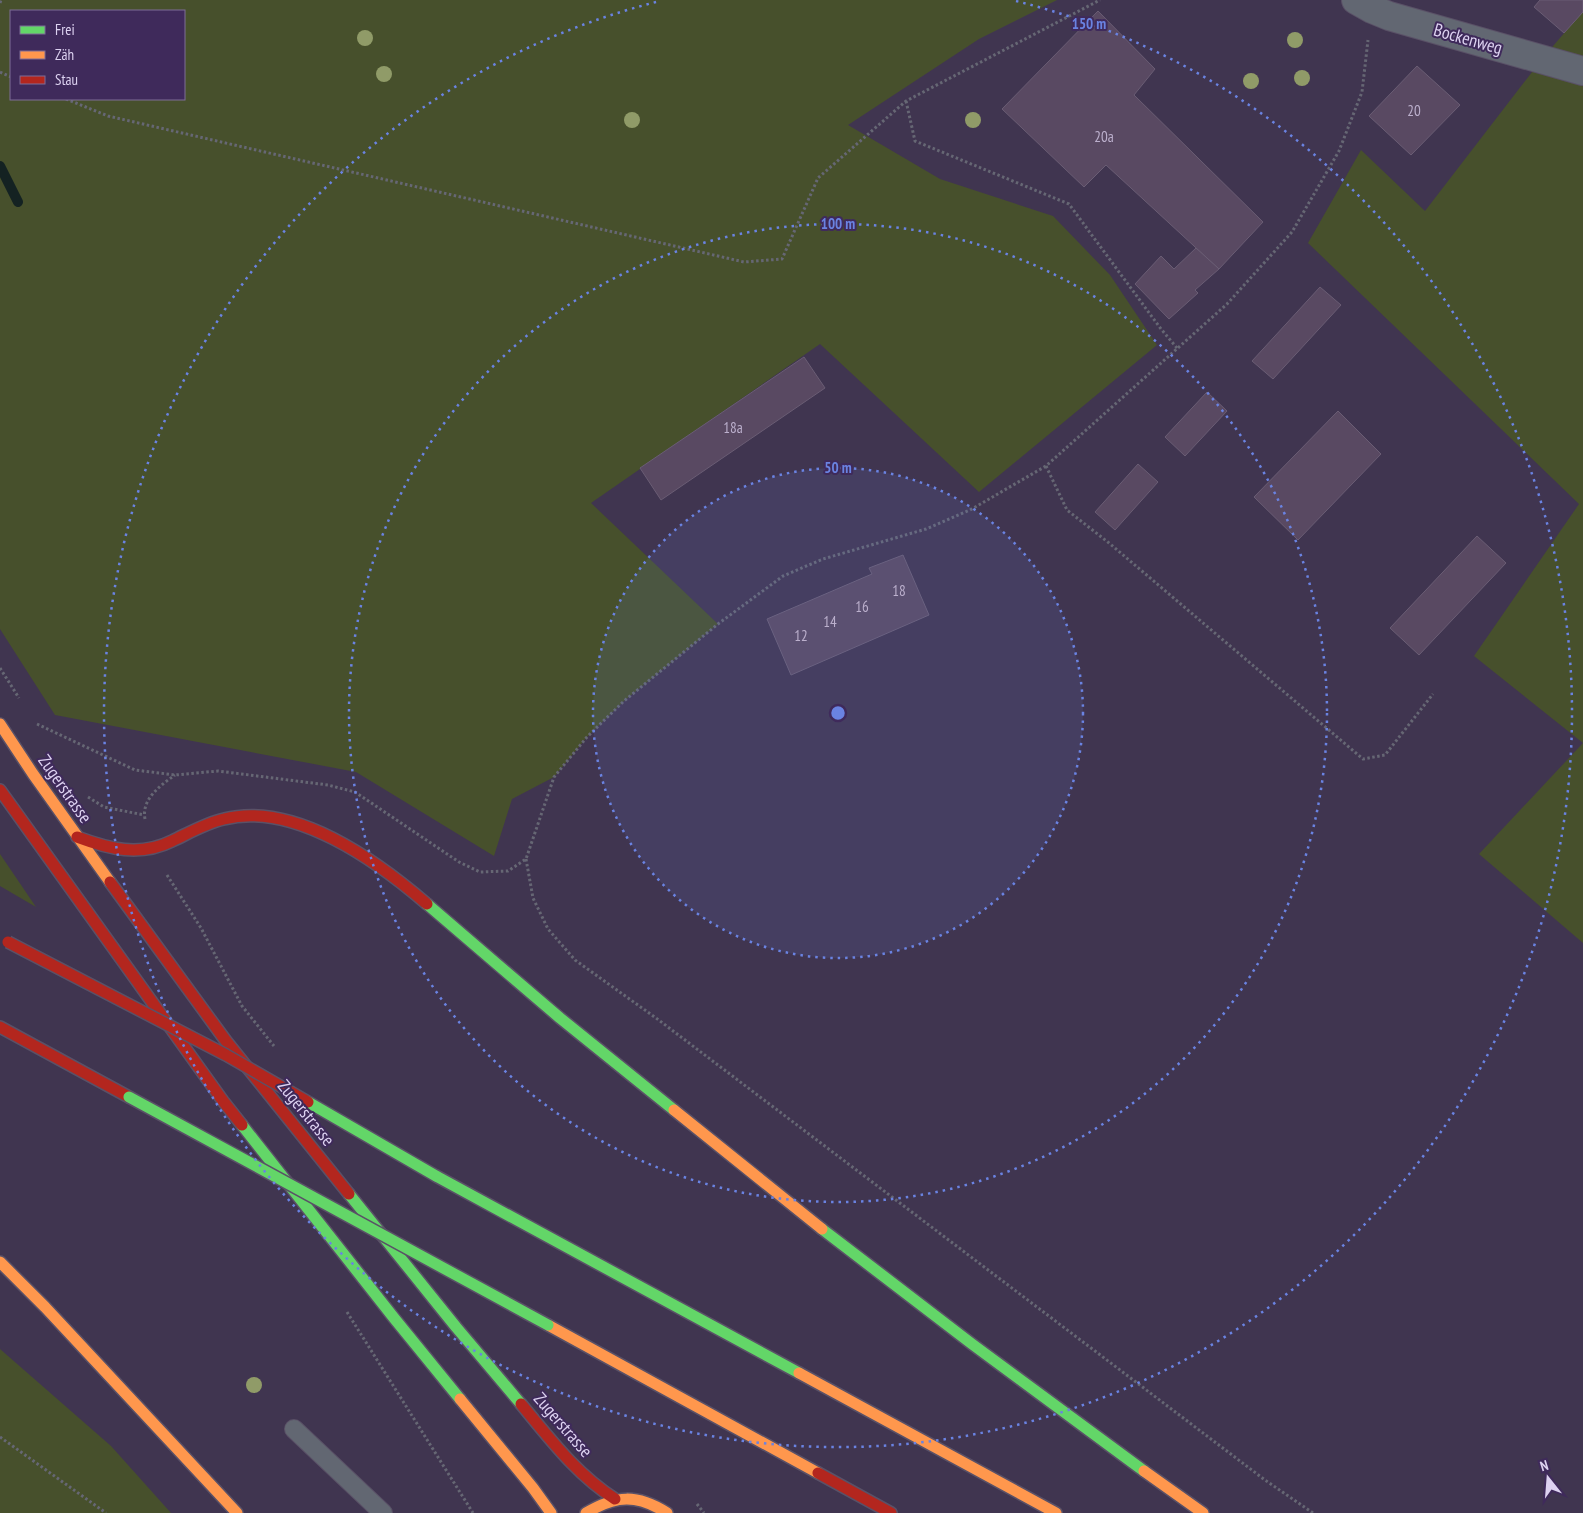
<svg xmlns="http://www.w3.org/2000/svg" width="1583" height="1513" font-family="'PT Sans Narrow',sans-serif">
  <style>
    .green { fill: #47502c; fill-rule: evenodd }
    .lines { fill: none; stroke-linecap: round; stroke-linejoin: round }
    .stream { stroke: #142222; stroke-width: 10 }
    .building { fill: #594962; stroke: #6a5d74 }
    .lane-casing { stroke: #5a5167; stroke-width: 20 }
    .street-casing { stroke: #5a5167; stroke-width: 30 }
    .fast-casing { stroke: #5a5167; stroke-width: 14 }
    .slow-casing { stroke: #5a5167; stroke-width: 14 }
    .jam-casing { stroke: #5a5167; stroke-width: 14 }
    .path { stroke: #666774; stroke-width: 3; stroke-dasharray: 2.5 2.5; stroke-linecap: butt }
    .lane { stroke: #626772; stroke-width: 18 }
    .street { stroke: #626772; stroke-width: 28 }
    .fast { stroke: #63d668; stroke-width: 11 }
    .slow { stroke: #ff974d; stroke-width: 11 }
    .jam { stroke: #b3261e; stroke-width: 11 }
    .fast-bridge-casing { stroke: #5a5167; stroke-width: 14; stroke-linecap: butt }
    .jam-bridge-casing { stroke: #5a5167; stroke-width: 14; stroke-linecap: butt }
    .fast-bridge { stroke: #63d668; stroke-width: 11 }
    .jam-bridge { stroke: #b3261e; stroke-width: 11 }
    .tree { fill: #909b68 }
    .ring { fill: none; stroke: #6a83e2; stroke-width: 2.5; stroke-dasharray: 2.5 5 }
    .labels { text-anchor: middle; stroke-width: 4; stroke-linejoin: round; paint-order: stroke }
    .number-label { font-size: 15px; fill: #bcb0cd }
    .street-label { font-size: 18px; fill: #ddd2f1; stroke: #3f2a5b }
    .centre { fill: #6a83e2; stroke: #3f2a5b; stroke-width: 2.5 }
    .ring-label { font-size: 15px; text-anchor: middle; font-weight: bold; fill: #6a83e2; stroke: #3f2a5b; stroke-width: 4; stroke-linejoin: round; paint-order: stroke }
  </style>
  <rect width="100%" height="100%" fill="#403550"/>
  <g class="green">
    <path d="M0,0H1057L979,39L848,125L940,179L1053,216L1110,275L1157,345L979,492L820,344L591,503L718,624L624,701L587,737L554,777L512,799L494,856L356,772L55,715L0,629ZM11,11H184V99H11Z"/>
    <polygon points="1583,11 1583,743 1474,656 1579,504 1308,243 1361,150 1425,211 1542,59"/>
    <polygon points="1583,743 1583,943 1479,854"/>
    <polygon points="0,854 36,907 0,886"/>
    <polygon points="0,1349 111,1446 171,1513 0,1513"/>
  </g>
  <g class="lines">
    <polyline class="stream" points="0,166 18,202"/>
  </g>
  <g class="building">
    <polygon points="1540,0 1583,0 1583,12 1564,33 1534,7"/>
    <polygon points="1098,11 1155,69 1134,95 1263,222 1219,269 1106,165 1084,187 1002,109"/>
    <polygon points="1417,66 1460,105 1411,155 1369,116"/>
    <polygon points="1196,248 1219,269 1195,290 1198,293 1169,319 1135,284 1161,256 1174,269"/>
    <polygon points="1320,287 1341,305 1273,379 1252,361"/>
    <polygon points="804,357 825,388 661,500 640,468"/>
    <polygon points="1207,392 1227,411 1185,456 1165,437"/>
    <polygon points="1338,411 1381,454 1298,540 1254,497"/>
    <polygon points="1138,464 1158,482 1115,530 1095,512"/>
    <polygon points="1477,536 1506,563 1419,655 1390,628"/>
    <polygon points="903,555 929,615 791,675 767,619 872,574 869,568"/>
  </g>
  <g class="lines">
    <g class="lane-casing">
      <polyline id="lane" points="294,1429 383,1513"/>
    </g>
    <g class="street-casing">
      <polyline id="street" points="1356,0 1372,9 1389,16 1583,71"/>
    </g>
    <g class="fast-casing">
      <g id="fast">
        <polyline points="427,904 560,1018 674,1110"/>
        <polyline points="242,1125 394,1318 460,1399"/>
        <polyline points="436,1176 799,1373"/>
        <polyline points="349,1194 456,1327 521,1404"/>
        <polyline points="822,1229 972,1344 1144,1471"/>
      </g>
    </g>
    <g class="slow-casing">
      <g id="slow">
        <polyline points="0,724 33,774 110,882"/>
        <polyline points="674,1110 822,1229"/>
        <polyline points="0,1262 45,1307 237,1513"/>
        <polyline points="548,1325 818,1473"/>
        <polyline points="799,1373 1056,1513"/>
        <polyline points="460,1399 533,1488 551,1513"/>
        <polyline points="1144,1471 1203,1513"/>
        <path d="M586,1513C616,1495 637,1494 667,1513"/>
      </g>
    </g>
    <g class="jam-casing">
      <g id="jam">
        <polyline points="0,790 223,1101 242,1125"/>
        <path d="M77,837C109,849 140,857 172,841C189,833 206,823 224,819C294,801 377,861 427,904"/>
        <polyline points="110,882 226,1041 349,1194"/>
        <polyline points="0,1027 129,1097"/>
        <path d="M521,1404C550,1439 577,1475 615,1499"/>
        <polyline points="818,1473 891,1513"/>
      </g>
    </g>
    <g class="path">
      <polyline points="0,3 1,0"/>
      <polyline points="0,72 11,77"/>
      <polyline points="66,99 108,116 744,262 782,259 818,178 906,101 1100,0"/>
      <polyline points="906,101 915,141 1069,204 1161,329 1177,348"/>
      <polyline points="1046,466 1067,510 1109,543 1363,759 1385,755 1433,694"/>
      <polyline points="0,668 19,698"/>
      <polyline points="37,724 135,770 175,775 218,771 328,785 355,792 459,862 480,872 508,871 526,859 554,777 587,737 624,701 718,624 783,576 823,559 926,529 970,510 1046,466 1227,304 1292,232 1339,151 1362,92 1368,40"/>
      <polyline points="88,797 104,807 144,815"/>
      <path d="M145,819C141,799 161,785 175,775"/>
      <polyline points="526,859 533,898 548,929 575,960 656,1018 1265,1480 1313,1513"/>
      <polyline points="167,875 201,928 242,1006 274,1046"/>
      <polyline points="347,1312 473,1513"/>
      <polyline points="0,1437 106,1513"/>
      <polyline points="697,1504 704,1513"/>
    </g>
    <use href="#lane" class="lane"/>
    <use href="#street" class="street"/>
    <use href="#fast" class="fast"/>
    <use href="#slow" class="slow"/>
    <use href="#jam" class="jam"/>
    <g class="fast-bridge-casing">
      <g id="fast-bridge">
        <polyline points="129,1097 548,1325"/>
        <polyline points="308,1102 436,1176"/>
      </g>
    </g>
    <g class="jam-bridge-casing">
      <polyline id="jam-bridge" points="8,942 226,1055 308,1102"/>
    </g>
    <use href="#fast-bridge" class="fast-bridge"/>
    <use href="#jam-bridge" class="jam-bridge"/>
  </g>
  <g class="tree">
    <circle cx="365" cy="38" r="8"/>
    <circle cx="1295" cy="40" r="8"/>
    <circle cx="384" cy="74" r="8"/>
    <circle cx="1302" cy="78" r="8"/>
    <circle cx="1251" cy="81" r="8"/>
    <circle cx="632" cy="120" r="8"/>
    <circle cx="973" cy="120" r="8"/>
    <circle cx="254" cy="1385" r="8"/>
  </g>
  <circle cx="838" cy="713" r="245" fill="#6a83e2" fill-opacity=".12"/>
  <g class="ring">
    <circle cx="838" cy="713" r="245"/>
    <circle cx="838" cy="713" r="489"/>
    <path d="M1016 1A734 734 0 1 1 660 1"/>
  </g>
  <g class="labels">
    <g class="number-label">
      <text x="1414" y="116">20</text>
      <text x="1104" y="142">20a</text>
      <text x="733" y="433">18a</text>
      <text x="899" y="596">18</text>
      <text x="862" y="612">16</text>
      <text x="830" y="627">14</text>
      <text x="801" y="641">12</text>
    </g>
    <g class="street-label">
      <text transform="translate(1468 39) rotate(16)" y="6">Bockenweg</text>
      <text transform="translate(65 789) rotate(55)" y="6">Zugerstrasse</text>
      <text transform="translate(306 1113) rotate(51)" y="6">Zugerstrasse</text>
      <text transform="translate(563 1425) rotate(49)" y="6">Zugerstrasse</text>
    </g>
  </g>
  <circle cx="838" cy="713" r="8" class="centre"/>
  <g class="ring-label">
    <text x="1089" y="29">150 m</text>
    <text x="838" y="229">100 m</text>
    <text x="838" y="473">50 m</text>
  </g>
  <rect x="10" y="10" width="175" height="90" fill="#3f2a5b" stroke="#7e6d97"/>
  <rect x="20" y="26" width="25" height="8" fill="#63d668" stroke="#7e6d97"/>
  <text x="55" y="35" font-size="15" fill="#ddd2f1">Frei</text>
  <rect x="20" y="51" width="25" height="8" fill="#ff974d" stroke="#7e6d97"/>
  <text x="55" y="60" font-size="15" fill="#ddd2f1">Zäh</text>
  <rect x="20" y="76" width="25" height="8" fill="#b3261e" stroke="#7e6d97"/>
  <text x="55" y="85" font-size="15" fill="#ddd2f1">Stau</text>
  <g transform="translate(1548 1478) rotate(343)" stroke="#3f2a5b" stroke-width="4" paint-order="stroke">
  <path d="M0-4L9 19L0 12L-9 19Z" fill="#ddd2f1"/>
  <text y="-8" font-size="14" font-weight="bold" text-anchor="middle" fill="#ddd2f1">N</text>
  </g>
</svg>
